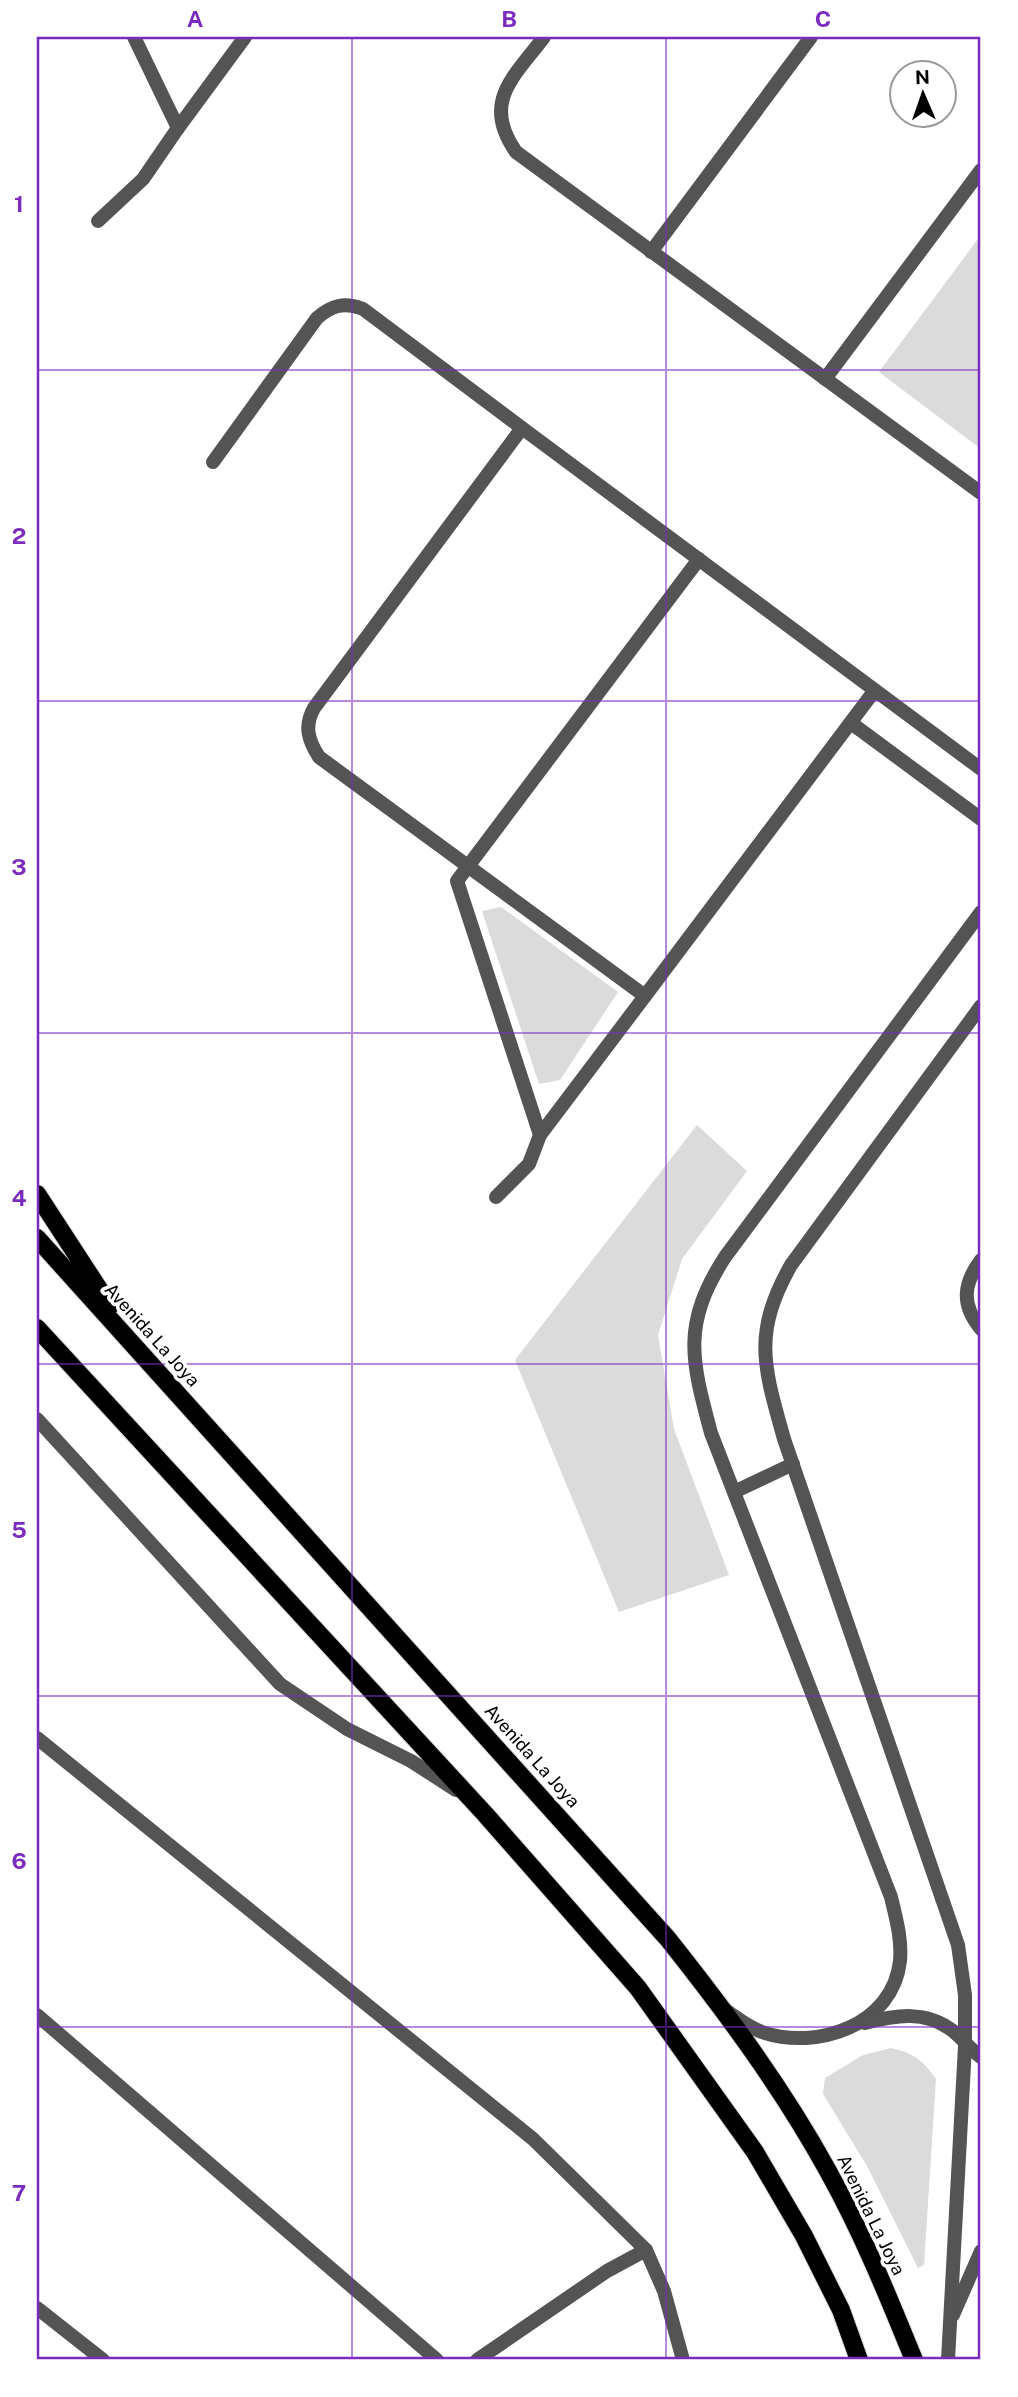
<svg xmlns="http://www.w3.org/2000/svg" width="1018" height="2397" font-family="'Public Sans',sans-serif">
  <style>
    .green { fill: #dbdbdb }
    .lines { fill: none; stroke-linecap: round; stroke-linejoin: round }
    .primary-casing { stroke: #dbdbdb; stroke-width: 20 }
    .service { stroke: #545454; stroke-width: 14 }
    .minor { stroke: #545454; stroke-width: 14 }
    .primary { stroke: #000; stroke-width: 18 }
    .grid { fill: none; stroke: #7b2cbf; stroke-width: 2; stroke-opacity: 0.55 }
    .labels { text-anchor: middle; stroke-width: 7; stroke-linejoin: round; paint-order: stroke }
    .street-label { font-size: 18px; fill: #000; stroke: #fff }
    .neatline { fill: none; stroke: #7b2cbf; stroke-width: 2.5 }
    .grid-label { font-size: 23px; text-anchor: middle; font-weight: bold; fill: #7b2cbf }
  </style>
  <rect width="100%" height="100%" fill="#fff"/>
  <g class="green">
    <polygon points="981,235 981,449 879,372"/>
    <polygon points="501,907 618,992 560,1080 539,1084 482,911"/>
    <polygon points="697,1125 747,1171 682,1259 658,1335 674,1429 729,1575 619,1612 515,1360"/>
    <path d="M891,2048C913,2053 923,2060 936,2079L924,2265L918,2268L867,2166L823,2094L825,2078L863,2055Z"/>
  </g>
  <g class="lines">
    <g class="primary-casing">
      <g id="primary">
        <polyline points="37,1194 110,1306"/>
        <path d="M37,1238L668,1939C726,2012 783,2089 828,2171C862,2232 888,2296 914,2360"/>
        <polyline points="37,1328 485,1814 638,1988 755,2152 804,2236 841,2310 859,2360"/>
      </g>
    </g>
    <g class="service">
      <polyline points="134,37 178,128 245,37"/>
      <polyline points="98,221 143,179 178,128"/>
      <polyline points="651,252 811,37"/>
      <polyline points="825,379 981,170"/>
      <path d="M213,462L317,318C332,305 344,302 363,309L522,428"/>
      <polyline points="540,1135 457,881 699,559"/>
      <polyline points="496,1197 529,1164 540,1135 645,996"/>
      <polyline points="37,1419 280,1684 347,1729 411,1761 456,1790"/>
    </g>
    <g class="minor">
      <path d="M544,37C514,77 481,102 516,152L981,493"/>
      <path d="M875,690L645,996L319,757C308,740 304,726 314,708L522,428L981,769"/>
      <polyline points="851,723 981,819"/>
      <path d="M981,1260C963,1284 961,1305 981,1329"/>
      <polyline points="734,1492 793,1464"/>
      <polyline points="37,1738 533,2139 646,2250"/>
      <path d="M725,2010C736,2017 749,2028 762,2032C817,2051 893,2025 900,1961C902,1939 896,1918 891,1897L711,1433C691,1359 682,1324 725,1257L981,912"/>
      <polyline points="37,2015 437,2360"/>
      <path d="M865,2023C896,2015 926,2010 953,2031C963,2039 970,2049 981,2057"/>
      <polyline points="37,2308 103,2360"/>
      <polyline points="953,2315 981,2251"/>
      <polyline points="477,2360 607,2271 646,2250 664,2291 683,2360"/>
      <path d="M948,2360L965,2046V1995L958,1945L784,1439C764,1367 752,1334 791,1265L981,1006"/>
    </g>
    <use href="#primary" class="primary"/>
  </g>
  <path class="grid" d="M352,37V2360M666,37V2360M37,370H981M37,701H981M37,1033H981M37,1364H981M37,1696H981M37,2027H981"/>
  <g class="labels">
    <g class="street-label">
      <text transform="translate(152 1335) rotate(48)" y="6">Avenida La Joya</text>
      <text transform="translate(532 1756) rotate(48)" y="6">Avenida La Joya</text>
      <text transform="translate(871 2215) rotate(64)" y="6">Avenida La Joya</text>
    </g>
  </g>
  <rect width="1018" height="2397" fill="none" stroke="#ffffff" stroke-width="77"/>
  <g transform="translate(923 94) rotate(358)"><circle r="33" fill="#ffffff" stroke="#999999" stroke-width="2"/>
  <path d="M0-5L12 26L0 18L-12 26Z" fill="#000000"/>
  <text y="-10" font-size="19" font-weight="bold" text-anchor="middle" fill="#000000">N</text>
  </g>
  <rect x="38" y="38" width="941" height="2320" class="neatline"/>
  <g class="grid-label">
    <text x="195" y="27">A</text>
    <text x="509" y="27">B</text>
    <text x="823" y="27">C</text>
    <text x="19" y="212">1</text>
    <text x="19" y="544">2</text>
    <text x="19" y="875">3</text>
    <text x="19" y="1206">4</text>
    <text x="19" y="1538">5</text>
    <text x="19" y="1869">6</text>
    <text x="19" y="2201">7</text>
  </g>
</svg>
